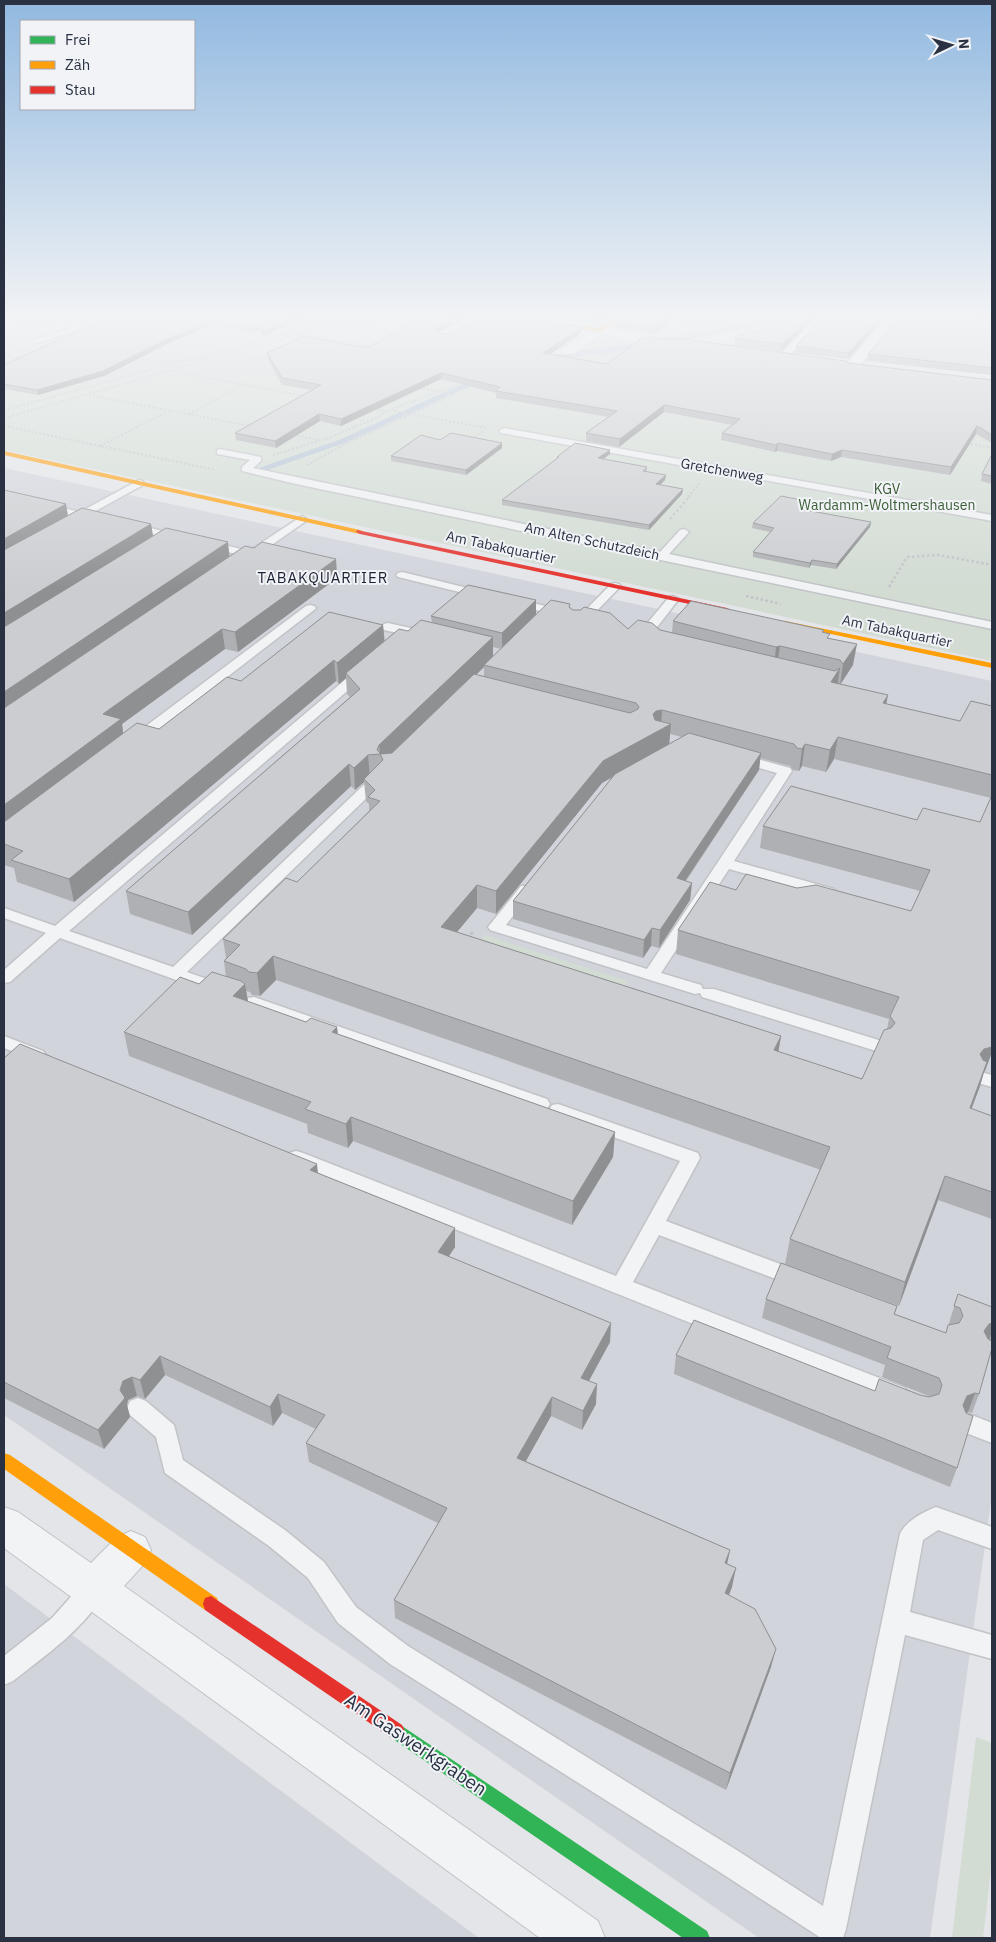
<svg xmlns="http://www.w3.org/2000/svg" width="996" height="1942" font-family="'IBM Plex Sans',sans-serif">
  <style>
    .built { fill: #d1d4db }
    .green { fill: #d2dcd3 }
    .lines { fill: none; stroke-linecap: round; stroke-linejoin: round }
    .stream { stroke: #b1c0d4; stroke-width: 5 }
    .lane-casing { stroke: #c1c3c6; stroke-width: 3 }
    .street-casing { stroke: #c1c3c6; stroke-width: 2 }
    .path-far2 { stroke: #c2c3c8; stroke-width: 2; stroke-dasharray: 2 2; stroke-linecap: butt }
    .path-far1 { stroke: #c2c3c8; stroke-width: 2.5; stroke-dasharray: 2.5 2.5; stroke-linecap: butt }
    .path { stroke: #c2c3c8; stroke-width: 3; stroke-dasharray: 4 4; stroke-linecap: butt }
    .lane { fill: #f2f3f5; fill-rule: evenodd }
    .street { fill: #f2f3f5; fill-rule: evenodd }
    .fast { fill: #30b455; fill-rule: evenodd }
    .slow { fill: #ff9f0a; fill-rule: evenodd }
    .jam { fill: #e5322d; fill-rule: evenodd }
    .wall { fill: #afb0b3; fill-rule: evenodd }
    .shaded-wall { fill: #8e9092 }
    .building { fill: #cbcdd0; stroke: #8e9092 }
    .labels { text-anchor: middle; stroke-width: 4; stroke-linejoin: round; paint-order: stroke }
    .far-street-label { font-size: 14px; fill: #293142; stroke: #f1f3f7 }
    .far-park-label { font-size: 14px; fill: #3b5e36; stroke: #f1f3f7 }
    .far-neighbourhood-label { font-size: 15px; letter-spacing: 1px; fill: #1b2233; stroke: #f1f3f7 }
    .near-street-label { font-size: 19px; fill: #293142; stroke: #f1f3f7 }
  </style>
  <rect width="100%" height="100%" fill="#e3e5e8"/>
  <g class="built">
    <polygon points="4,468 992,681 992,1495 930,1938 759,1938 4,1415"/>
    <polygon points="4,1584 391,1873 479,1938 4,1938"/>
  </g>
  <g class="green">
    <polygon points="31,317 361,317 346,321 550,354 575,351 596,338 633,343 623,351 992,407 992,661 4,450 4,352 94,323 77,319 16,337 29,341 4,349 4,328"/>
    <polygon points="690,317 776,317 759,326 740,330 680,340 661,338"/>
    <polygon points="485,935 628,981 612,1005 467,958"/>
    <polygon points="976,1737 992,1743 992,1860 983,1938 952,1938"/>
  </g>
  <g class="lines">
    <g class="stream">
      <polyline points="659,342 753,325 767,317"/>
      <polyline points="550,358 641,345"/>
      <polyline points="451,392 475,382"/>
      <polyline points="407,412 446,394"/>
      <polyline points="263,469 343,441 402,414"/>
    </g>
    <g class="lane-casing">
      <g id="lane">
        <polygon points="104,317 115,317 38,343 31,341"/>
        <polygon points="809,325 816,327 787,358 781,358 781,354"/>
        <polygon points="504,428 992,515 992,521 501,433 499,431"/>
        <polygon points="220,449 261,457 261,461 253,468 660,552 680,530 684,529 689,532 669,554 992,622 992,629 296,484 242,471 242,467 250,460 217,454 217,450"/>
        <polygon points="139,480 143,481 143,485 90,514 99,518 94,521 4,500 4,494 80,512"/>
        <polygon points="302,516 307,519 306,521 253,558 245,558 244,556 204,546 203,544 208,541 249,551"/>
        <polygon points="130,523 183,536 184,538 179,541 126,528 125,526"/>
        <polygon points="402,572 488,593 490,595 484,598 398,577 396,575 398,573"/>
        <polygon points="615,583 619,584 621,586 619,588 582,626 574,626 572,624 574,622 611,584"/>
        <polygon points="673,596 679,599 654,631 662,639 660,642 652,642 641,631 669,597"/>
        <polygon points="515,599 550,607 552,609 551,617 541,627 533,627 531,625 539,616 540,611 511,604 509,602 511,600"/>
        <polygon points="310,605 314,606 316,608 314,610 140,744 130,744 128,741 130,738 306,606"/>
        <polygon points="388,623 424,631 426,634 420,638 384,630 382,627 384,624"/>
        <polygon points="363,667 367,668 369,671 367,674 69,931 173,967 371,778 381,778 383,781 381,784 187,972 227,986 229,990 227,994 221,995 215,994 60,938 10,982 4,983 4,970 46,933 4,918 4,908 55,926 359,668"/>
        <polygon points="739,754 790,768 792,771 734,861 834,889 837,892 834,895 829,897 729,869 661,973 701,985 703,989 714,989 885,1042 888,1046 885,1050 879,1052 873,1050 702,997 700,993 695,994 490,930 488,927 521,886 531,886 534,889 506,925 647,969 777,773 734,761 732,758"/>
        <polygon points="254,997 547,1099 550,1104 547,1109 541,1110 535,1109 248,1006 246,1002 248,998"/>
        <polygon points="4,1036 43,1051 46,1055 43,1059 37,1061 4,1048"/>
        <polygon points="984,1073 992,1075 992,1087 978,1083 975,1079 978,1075"/>
        <polygon points="558,1104 698,1153 700,1158 666,1221 804,1273 807,1279 804,1285 797,1287 659,1235 633,1282 905,1388 908,1395 905,1402 897,1404 889,1402 289,1163 287,1158 289,1153 296,1151 303,1153 616,1276 680,1161 552,1115 549,1110 552,1105"/>
        <path d="M138,1398L146,1401L174,1425L183,1460L285,1530L324,1562L356,1607L408,1646L735,1849L823,1906L900,1534C906,1521 923,1512 936,1507L992,1527V1549L938,1530L923,1540L910,1612L992,1635V1659L905,1635L846,1929L843,1938H821L715,1869L390,1664L338,1623L308,1578L269,1546L165,1473L156,1437L130,1415L127,1408L130,1401Z"/>
        <polygon points="969,1414 992,1423 992,1443 961,1431 958,1424 961,1417"/>
        <path d="M93,1578L102,1582L105,1590C90,1625 43,1657 13,1681L4,1685V1656L52,1618L84,1582Z"/>
      </g>
    </g>
    <g class="street-casing">
      <g id="street">
        <polygon points="467,317 483,317 448,338 443,339 436,335"/>
        <polygon points="887,317 901,317 858,368 848,368 846,365 848,362"/>
        <polygon points="600,326 649,336 651,339 644,343 602,334 573,354 563,354 561,351 563,348"/>
        <polygon points="4,1507 18,1512 91,1563 117,1537 131,1531 145,1537 151,1550 145,1563 124,1586 598,1921 605,1938 540,1938 4,1548"/>
      </g>
    </g>
    <g class="path-far2">
      <polyline points="314,317 331,317"/>
      <polyline points="326,322 328,324 300,334 373,347"/>
      <polyline points="4,350 18,346"/>
      <polyline points="233,352 300,334"/>
      <polyline points="4,355 23,359"/>
      <polyline points="600,355 613,353"/>
      <polyline points="134,358 161,362 195,360 231,353 270,360"/>
      <polyline points="195,358 347,317"/>
      <polyline points="171,371 305,396"/>
      <polyline points="419,388 455,394"/>
      <polyline points="89,395 250,426"/>
      <polyline points="375,408 384,412"/>
      <polyline points="4,410 179,362"/>
      <polyline points="394,411 487,428"/>
      <polyline points="384,412 462,383"/>
      <polyline points="189,414 243,385"/>
      <polyline points="4,418 207,360"/>
      <polyline points="4,426 216,470"/>
      <polyline points="293,435 319,440"/>
      <polyline points="471,439 485,430"/>
      <polyline points="967,443 992,448"/>
      <polyline points="100,446 169,411"/>
      <polyline points="273,455 331,437 381,416 384,412"/>
      <polyline points="307,465 343,445 455,394"/>
      <polyline points="688,497 700,483"/>
    </g>
    <g class="path-far1">
      <polyline points="670,519 690,496"/>
      <polyline points="889,587 907,557 939,555 992,565"/>
      <polyline points="746,596 781,604"/>
    </g>
    <polyline class="path" points="462,936 477,932"/>
    <use href="#lane" class="lane"/>
    <use href="#street" class="street"/>
    <polygon class="fast" points="396,1722 707,1931 710,1938 683,1938 390,1737 387,1731 390,1725"/>
    <g class="slow">
      <polygon points="4,317 10,317 4,320"/>
      <polygon points="508,317 599,328 618,317 624,317 600,332 510,319"/>
      <polygon points="4,451 360,530 364,532 360,534 4,455"/>
      <polygon points="785,621 992,663 992,668 788,625 785,625"/>
      <polygon points="4,1453 10,1455 217,1598 219,1604 217,1610 211,1612 205,1610 4,1469"/>
    </g>
    <g class="jam">
      <polygon points="357,530 727,608 731,610 727,612 360,534 356,532"/>
      <polygon points="211,1596 402,1725 405,1731 402,1737 396,1740 390,1737 205,1610 203,1604 205,1598"/>
    </g>
  </g>
  <g class="wall">
    <polygon points="108,317 306,317 263,336 260,330 252,332 214,324 171,342 104,376 38,395 4,389 4,365"/>
    <polygon points="422,317 464,317 439,332 442,334 581,333 550,354 607,364 849,363 992,380 992,443 976,434 950,475 841,457 831,461 777,451 775,452 721,440 722,433 732,425 664,412 619,447 586,441 586,433 609,417 496,398 496,393 441,379 341,426 320,421 276,448 236,440 235,433 312,390 282,385 268,360 267,353 367,348"/>
    <polygon points="544,317 610,317 598,324"/>
    <polygon points="622,317 679,317 655,334 615,327 615,321"/>
    <polygon points="781,317 885,317 848,359 795,353 796,346 815,325 810,323 781,351 734,345 735,338 756,332"/>
    <polygon points="992,321 992,375 867,361 868,354"/>
    <polygon points="440,440 502,448 466,475 391,461 391,456"/>
    <polygon points="610,454 603,459 647,467 647,472 666,475 665,480 660,485 683,489 682,494 649,530 502,505 502,500 557,458 557,457"/>
    <polygon points="992,454 992,484 981,481 982,474"/>
    <path d="M4,490L66,504L68,516L151,524L153,536L230,556L254,548L336,559L337,578L238,652L225,649L122,724L123,734L159,729L241,681L383,625L384,641L432,623L431,616L536,600V614L570,607L573,610L628,629L660,630L672,633L673,621L824,630L823,632L853,665L840,684L887,704L960,721L992,706V1052L985,1071L984,1072L980,1086L971,1109L992,1116V1219L938,1200L899,1306L785,1264L790,1239L821,1170L276,980L260,996L252,995L250,992L246,991L248,1002L306,1022L337,1027L338,1034L615,1132L613,1157L572,1225L353,1141L348,1148L308,1133L307,1124L129,1056L124,1032L199,984L226,977L224,961L226,958L223,939L297,882L369,811V804L366,801L364,782L355,790L351,786L192,935L130,914L126,891L350,697L347,694L346,678L339,684L336,681L74,902L17,882L14,868L4,865ZM493,647L501,649L493,656ZM484,667V676L476,675ZM670,734L682,737L669,744ZM760,758L790,766L793,770L799,771L802,766L826,772L834,759L991,798L980,822L917,820L763,826L760,848L920,891L911,911L797,888L736,890L678,930L676,954L889,1019L887,1029L862,1079L778,1052L781,1036L457,932L477,908L496,914L602,783L614,776L513,901V919L643,958L651,946L659,948L690,900L692,883L686,881L759,770Z"/>
    <polygon points="807,506 804,510 871,522 870,527 836,569 811,565 809,568 753,557 753,552 770,532 752,528 753,523"/>
    <polygon points="4,1058 318,1173 455,1228 455,1247 449,1256 610,1342 589,1381 596,1404 582,1430 551,1416 526,1461 730,1550 727,1564 732,1587 729,1595 771,1667 726,1790 395,1618 394,1600 438,1523 309,1462 306,1443 316,1429 282,1413 273,1426 165,1375 145,1399 137,1396 128,1400 127,1405 130,1417 104,1449 4,1398"/>
    <polygon points="958,1294 992,1307 992,1348 979,1394 972,1413 968,1412 966,1413 957,1468 950,1487 674,1374 676,1355 875,1391 929,1397 931,1397 882,1377 885,1365 762,1318 766,1299 897,1306 895,1314 946,1333"/>
  </g>
  <g class="shaded-wall">
    <polygon points="297,317 306,317 263,336 263,332"/>
    <polygon points="454,317 464,317 434,336 434,329"/>
    <polygon points="600,317 610,317 598,324 598,318"/>
    <polygon points="671,317 679,317 655,334 656,328"/>
    <polygon points="810,317 810,323 781,351 782,344"/>
    <polygon points="880,317 885,317 848,359 849,353"/>
    <polygon points="213,320 214,324 171,342 104,376 38,395 37,390"/>
    <polygon points="260,326 260,330 252,332 251,328"/>
    <polygon points="582,327 581,333 542,360 543,353"/>
    <polygon points="441,373 441,379 341,426 341,419"/>
    <polygon points="664,405 664,412 619,447 620,439"/>
    <polygon points="319,414 320,421 276,448 275,441"/>
    <polygon points="977,426 976,434 950,475 951,467"/>
    <polygon points="502,443 502,448 466,475 466,470"/>
    <polygon points="778,443 777,451 775,452 776,445"/>
    <polygon points="610,450 610,454 598,463 598,458"/>
    <polygon points="842,450 841,457 831,461 832,454"/>
    <polygon points="666,475 665,480 656,489 656,484"/>
    <polygon points="683,489 682,494 649,530 649,525"/>
    <polygon points="807,501 807,506 800,514 800,509"/>
    <polygon points="66,504 69,523 4,561 4,539"/>
    <polygon points="871,522 870,527 836,569 837,564"/>
    <polygon points="151,524 154,543 4,636 4,613"/>
    <polygon points="228,542 230,561 4,716 4,692"/>
    <polygon points="336,559 337,578 238,652 235,632"/>
    <polygon points="812,560 811,565 809,568 810,563"/>
    <polygon points="536,600 536,616 502,649 502,633"/>
    <polygon points="383,625 385,645 346,673 346,678 339,684 337,663"/>
    <polygon points="222,629 225,649 122,724 124,740 4,831 4,805 103,714"/>
    <polygon points="493,637 493,658 484,665 484,667 384,764 383,760 380,755 379,745"/>
    <polygon points="857,644 853,665 840,685 843,664"/>
    <polygon points="780,646 777,667 774,668 776,647"/>
    <polygon points="334,660 336,681 74,902 69,879"/>
    <polygon points="840,668 837,689 831,682"/>
    <polygon points="888,695 884,716 883,703"/>
    <polygon points="662,710 661,730 671,724 669,746 602,783 496,914 496,891 603,761 656,711"/>
    <polygon points="838,737 834,759 826,772 830,750"/>
    <polygon points="805,744 802,766 799,771 802,749"/>
    <polygon points="761,753 759,770 675,896 677,878"/>
    <polygon points="368,755 370,777 364,779 364,782 355,790 354,768"/>
    <polygon points="349,764 351,786 192,935 188,912"/>
    <polygon points="692,883 690,900 659,948 660,930"/>
    <polygon points="477,885 477,908 442,950 441,927"/>
    <polygon points="652,928 651,946 643,958 644,940"/>
    <polygon points="273,956 276,980 260,996 257,973"/>
    <polygon points="245,984 249,1008 233,996"/>
    <polygon points="337,1027 339,1051 332,1032"/>
    <polygon points="781,1036 777,1060 774,1050"/>
    <polygon points="992,1047 992,1052 985,1071 984,1072 980,1086 963,1132 970,1108 980,1054 984,1049"/>
    <polygon points="351,1117 353,1141 348,1148 346,1124"/>
    <polygon points="615,1132 613,1157 572,1225 573,1201"/>
    <polygon points="317,1164 319,1183 310,1170"/>
    <polygon points="945,1176 938,1200 899,1306 905,1282"/>
    <polygon points="455,1228 455,1247 439,1271 438,1252"/>
    <polygon points="611,1323 610,1342 580,1397 581,1378"/>
    <polygon points="992,1323 992,1332 989,1340 982,1343 984,1331 989,1324"/>
    <polygon points="160,1356 165,1375 145,1399 140,1380"/>
    <polygon points="132,1377 137,1396 128,1400 127,1405 130,1417 104,1449 98,1430 120,1390 123,1381"/>
    <polygon points="597,1384 596,1404 582,1430 583,1411"/>
    <polygon points="975,1393 968,1412 960,1415 963,1405 967,1396"/>
    <polygon points="278,1394 282,1413 273,1426 270,1407"/>
    <polygon points="552,1397 551,1416 517,1477 517,1458"/>
    <polygon points="730,1550 726,1569 725,1563"/>
    <polygon points="736,1568 732,1587 722,1612 725,1593"/>
    <polygon points="776,1649 771,1667 726,1790 730,1773"/>
  </g>
  <g class="building">
    <polygon points="108,317 297,317 263,332 260,326 251,328 213,320 170,338 103,371 37,390 4,384 4,365"/>
    <polygon points="422,317 454,317 434,329 442,334 449,333 477,317 511,317 582,327 543,353 607,364 642,338 648,337 672,340 684,339 846,361 849,363 992,380 992,435 977,426 951,467 842,450 832,454 778,443 776,445 722,433 740,419 664,405 620,439 586,433 617,411 496,391 500,387 441,373 341,419 319,414 275,441 235,433 321,385 282,378 267,353 304,336 367,348"/>
    <polygon points="622,317 671,317 656,328 615,321"/>
    <polygon points="781,317 880,317 849,353 796,346 818,322 817,319 810,317 782,344 735,338 748,330 756,332"/>
    <polygon points="899,317 962,317 992,321 992,368 868,354"/>
    <polygon points="451,433 502,443 466,470 391,456 421,435 440,440"/>
    <polygon points="575,443 610,450 598,458 647,467 643,471 666,475 656,484 683,489 649,525 502,500 559,457 557,457"/>
    <polygon points="992,454 992,476 982,474"/>
    <polygon points="4,490 66,504 4,539"/>
    <polygon points="781,496 807,501 800,509 871,522 837,564 812,560 810,563 753,552 774,528 753,523"/>
    <polygon points="82,508 151,524 4,613 4,550"/>
    <polygon points="166,528 228,542 4,692 4,627"/>
    <polygon points="262,542 336,559 235,632 222,629 103,714 121,719 4,805 4,708 245,546 254,548"/>
    <polygon points="468,585 536,600 502,633 431,616"/>
    <polygon points="551,600 570,604 569,607 573,610 581,610 584,607 610,613 628,629 638,620 652,623 660,630 835,671 840,668 831,682 888,695 883,703 960,721 971,701 992,706 992,775 838,737 830,750 805,744 802,749 797,748 794,744 662,710 656,711 653,714 655,720 671,724 603,761 496,891 477,885 441,927 781,1036 774,1050 862,1079 884,1030 891,1028 895,1023 890,1016 899,997 678,930 710,882 736,890 746,874 797,888 816,885 911,911 930,870 763,826 791,786 917,820 923,808 980,822 992,795 992,1047 984,1049 980,1054 983,1060 987,1062 970,1108 992,1116 992,1192 945,1176 905,1282 790,1239 830,1147 273,956 257,973 249,972 246,969 224,961 240,945 223,939 286,878 297,882 380,801 368,797 375,790 364,779 383,760 380,754 368,755 354,768 349,764 188,912 126,891 360,689 346,673 399,629 408,631 421,620 493,637 379,745 377,750 381,754 392,753 474,674 630,713 638,709 639,707 636,703 484,665"/>
    <polygon points="691,601 824,630 822,632 830,634 827,638 857,644 843,664 840,660 780,646 776,647 673,621"/>
    <polygon points="329,612 383,625 337,663 334,660 69,879 11,860 23,851 4,844 4,822 137,723 159,729 227,677 241,681"/>
    <polygon points="689,733 761,753 677,878 692,883 660,930 652,928 644,940 513,901 615,774"/>
    <polygon points="212,972 241,981 245,984 233,996 306,1022 311,1018 337,1027 332,1032 615,1132 573,1201 351,1117 346,1124 305,1109 311,1102 124,1032 180,977 199,984"/>
    <polygon points="20,1044 317,1164 310,1170 455,1228 438,1252 611,1323 581,1378 597,1384 583,1411 552,1397 517,1458 730,1550 725,1563 736,1568 725,1593 755,1609 776,1649 730,1773 394,1600 447,1508 306,1443 325,1415 278,1394 270,1407 160,1356 140,1380 132,1377 123,1381 120,1390 125,1398 98,1430 4,1382 4,1058"/>
    <polygon points="781,1263 897,1306 894,1314 946,1333 948,1325 959,1323 963,1316 960,1308 954,1306 958,1294 992,1307 992,1323 989,1324 984,1331 988,1339 992,1341 992,1348 979,1394 975,1393 967,1396 963,1405 966,1413 973,1416 957,1468 676,1355 694,1320 875,1391 879,1379 920,1395 929,1397 939,1394 942,1385 939,1378 887,1358 891,1347 766,1299"/>
  </g>
  <linearGradient id="sky" x2="0" y2="1"><stop stop-color="#92b9e0"/><stop offset="0.54" stop-color="#f2f3f5"/><stop offset="1" stop-color="#f2f3f5" stop-opacity="0"/></linearGradient>
  <rect width="996" height="588" fill="url(#sky)"/>
  <g class="labels">
    <g class="far-street-label">
      <text transform="translate(722 470) rotate(10)" y="5">Gretchenweg</text>
      <text transform="translate(592 541) rotate(12)" y="5">Am Alten Schutzdeich</text>
      <text transform="translate(501 547) rotate(12)" y="5">Am Tabakquartier</text>
      <text transform="translate(897 631) rotate(12)" y="5">Am Tabakquartier</text>
    </g>
    <g class="far-park-label">
      <text x="887" y="494">KGV<tspan x="887" dy="16">Wardamm-Woltmershausen</tspan></text>
    </g>
    <g class="far-neighbourhood-label">
      <text x="323" y="583">TABAKQUARTIER</text>
    </g>
    <g class="near-street-label">
      <text transform="translate(416 1744) rotate(34)" y="7">Am Gaswerkgraben</text>
    </g>
  </g>
  <rect width="996" height="1942" fill="none" stroke="#293142" stroke-width="10"/>
  <rect x="20" y="20" width="175" height="90" fill="#f1f3f7" stroke="#a1a5af"/>
  <rect x="30" y="36" width="25" height="8" fill="#30b455" stroke="#a1a5af"/>
  <text x="65" y="45" font-size="15" fill="#293142">Frei</text>
  <rect x="30" y="61" width="25" height="8" fill="#ff9f0a" stroke="#a1a5af"/>
  <text x="65" y="70" font-size="15" fill="#293142">Zäh</text>
  <rect x="30" y="86" width="25" height="8" fill="#e5322d" stroke="#a1a5af"/>
  <text x="65" y="95" font-size="15" fill="#293142">Stau</text>
  <g transform="translate(951 45) rotate(85)" stroke="#f1f3f7" stroke-width="4" paint-order="stroke">
  <path d="M0-4L9 19L0 12L-9 19Z" fill="#293142"/>
  <text y="-8" font-size="14" font-weight="bold" text-anchor="middle" fill="#293142">N</text>
  </g>
</svg>
